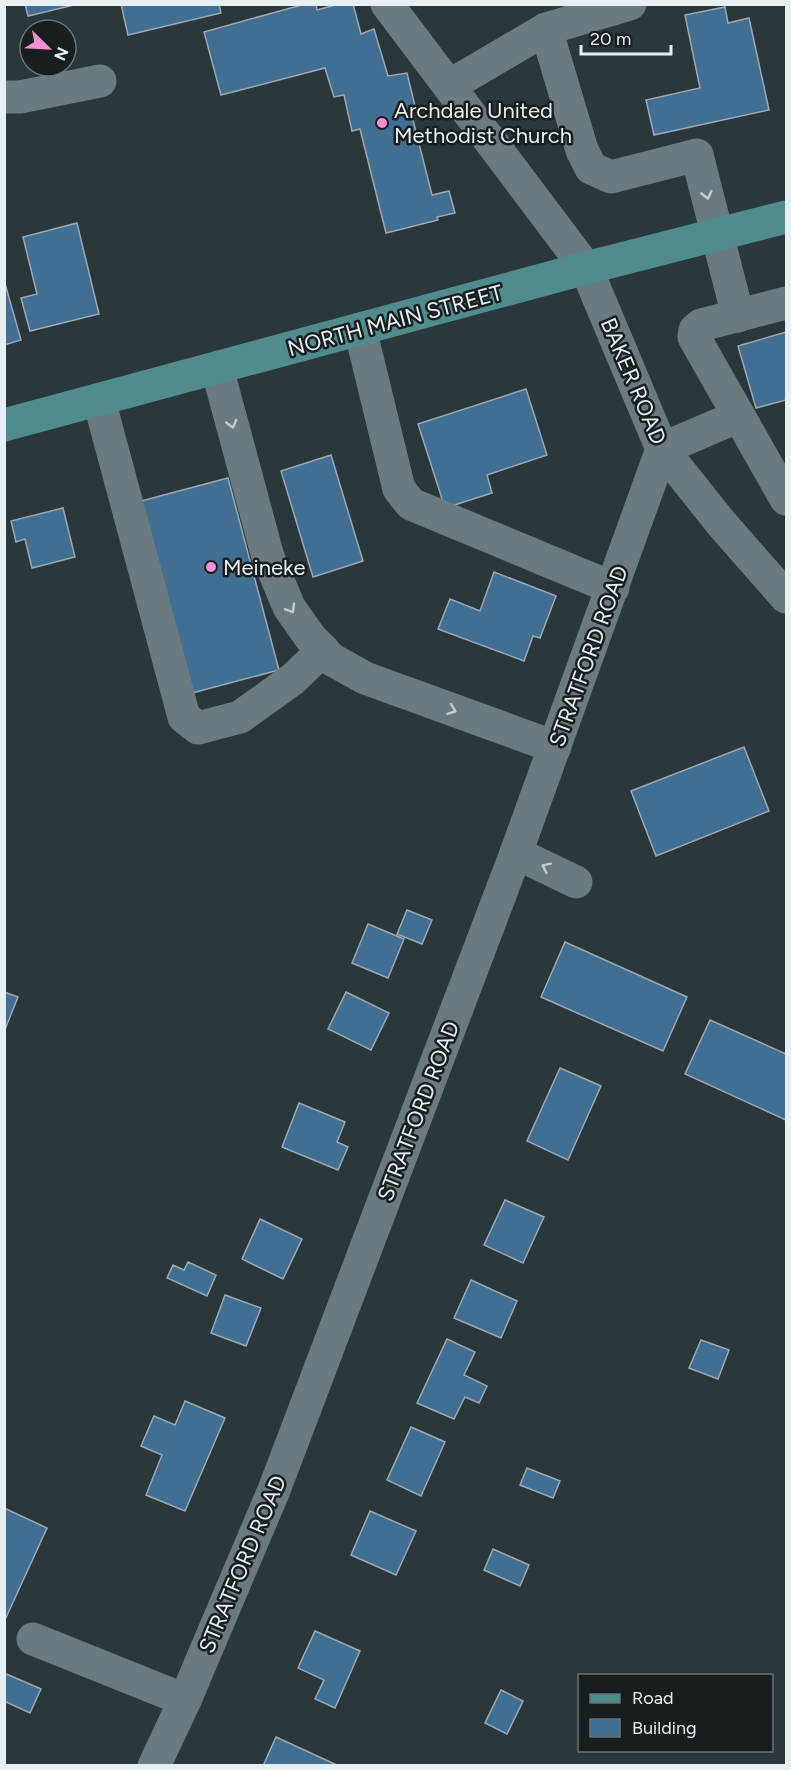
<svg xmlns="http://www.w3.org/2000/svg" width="791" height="1770" font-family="Figtree,sans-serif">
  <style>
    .building { fill: #406f93; stroke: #9ca7b1; stroke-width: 1.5 }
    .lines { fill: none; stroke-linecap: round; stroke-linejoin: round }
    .minor { stroke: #6b7a7f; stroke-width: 33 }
    .major { stroke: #508b8d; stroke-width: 33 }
    .oneway { stroke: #c1cccf }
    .poi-dot { fill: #f591d2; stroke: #181e20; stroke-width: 2 }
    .labels { text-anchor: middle; stroke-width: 5; stroke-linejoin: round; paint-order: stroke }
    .poi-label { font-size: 22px; fill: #e6eff1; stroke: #181e20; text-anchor: start }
    .street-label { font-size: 22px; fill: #e6eff1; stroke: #181e20 }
  </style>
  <rect width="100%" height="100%" fill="#2a383c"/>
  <g class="building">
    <polygon points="25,4 78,4 28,16"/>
    <polygon points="121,4 219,4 221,13 128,35"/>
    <polygon points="305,4 316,4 317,10 339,4 353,4 361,34 374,29 388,76 407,73 417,114 412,116 432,195 449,191 455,213 437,217 438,220 386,233 360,129 352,131 344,95 334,97 325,68 221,95 204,32"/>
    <polygon points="725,7 728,23 749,18 769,110 654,135 646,100 700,88 685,15"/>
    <polygon points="77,223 99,314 30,331 21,298 37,294 23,237"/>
    <polygon points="4,280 21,340 4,345"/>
    <polygon points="786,332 786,400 756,408 738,346"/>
    <polygon points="526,389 547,455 487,475 492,493 445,508 418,424"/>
    <polygon points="331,455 363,561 313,577 281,471"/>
    <polygon points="228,478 279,670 192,693 141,501"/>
    <polygon points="63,508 75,557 32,568 25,539 16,542 11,521"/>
    <polygon points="494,572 556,596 540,638 533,636 524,661 438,629 450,599 480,611"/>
    <polygon points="744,747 769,811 656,856 631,791"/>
    <polygon points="407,910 432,920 422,944 397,934"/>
    <polygon points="368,924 404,939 388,978 352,963"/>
    <polygon points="565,942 687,997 663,1051 541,997"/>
    <polygon points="4,992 18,997 4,1032"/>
    <polygon points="346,992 389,1013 371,1050 328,1029"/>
    <polygon points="710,1020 786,1054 786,1120 685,1074"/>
    <polygon points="560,1068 601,1086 568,1160 527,1141"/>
    <polygon points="299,1103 345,1122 337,1142 348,1147 338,1170 282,1147"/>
    <polygon points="505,1200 544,1217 523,1263 484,1245"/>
    <polygon points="260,1219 302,1239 283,1279 242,1259"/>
    <polygon points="188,1262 216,1275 207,1296 167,1278 173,1265 184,1270"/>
    <polygon points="471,1280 517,1301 501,1338 454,1318"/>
    <polygon points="225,1295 261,1308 246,1346 211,1333"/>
    <polygon points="447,1339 475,1352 464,1375 487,1386 479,1403 465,1397 454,1419 417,1403"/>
    <polygon points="701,1340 729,1350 718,1379 689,1368"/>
    <polygon points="185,1401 225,1418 185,1511 146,1495 162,1455 141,1446 154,1416 175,1425"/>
    <polygon points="411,1427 445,1442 421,1496 387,1480"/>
    <polygon points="527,1468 560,1481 553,1498 520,1485"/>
    <polygon points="4,1508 47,1528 4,1622"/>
    <polygon points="370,1511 416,1531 396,1575 351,1555"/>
    <polygon points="493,1549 529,1565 520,1586 484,1570"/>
    <polygon points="315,1631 360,1651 335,1708 315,1699 324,1680 298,1668"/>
    <polygon points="4,1673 41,1689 30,1713 4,1701"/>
    <polygon points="501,1690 523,1701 507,1734 485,1723"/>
    <polygon points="276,1737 339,1766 263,1766"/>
  </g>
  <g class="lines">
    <g class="minor">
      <polyline points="387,4 586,268 662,449 721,523 786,597"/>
      <polyline points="546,29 582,150 591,168 611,177 697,155 738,316"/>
      <polyline points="449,86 546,29 630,4"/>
      <polyline points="4,97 20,97 100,81"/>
      <polyline points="786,303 701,325 695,330 694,337 786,499"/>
      <polyline points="360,329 399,489 411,504 613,588"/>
      <polyline points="217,368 268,557 289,607 310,637 331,659 365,678 555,747"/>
      <polyline points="99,400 184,717 198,728 240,717 293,679 323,650"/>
      <polyline points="516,853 576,882"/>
      <polyline points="33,1639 185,1700"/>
      <polyline points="154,1766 185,1700 274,1490 516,853 662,449 739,416"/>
    </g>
    <polyline class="major" points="4,425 586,268 786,217"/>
  </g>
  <defs><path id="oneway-chevron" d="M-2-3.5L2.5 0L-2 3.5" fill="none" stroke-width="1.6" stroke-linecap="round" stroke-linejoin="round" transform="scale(1.5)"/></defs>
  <g class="oneway">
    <use href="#oneway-chevron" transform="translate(707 195) rotate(77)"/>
    <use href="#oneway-chevron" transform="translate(232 424) rotate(75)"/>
    <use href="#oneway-chevron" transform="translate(291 609) rotate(59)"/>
    <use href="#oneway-chevron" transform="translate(452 710) rotate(20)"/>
    <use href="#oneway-chevron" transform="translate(546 867) rotate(-154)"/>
  </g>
  <g class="poi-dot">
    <circle cx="382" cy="123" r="6"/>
    <circle cx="211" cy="567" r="6"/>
  </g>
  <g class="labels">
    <g class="poi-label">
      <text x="394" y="118">Archdale United<tspan x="394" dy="25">Methodist Church</tspan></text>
      <text x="223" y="575">Meineke</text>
    </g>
    <g class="street-label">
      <text transform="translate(395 320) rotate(-15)" y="8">NORTH MAIN STREET</text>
      <text transform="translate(634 381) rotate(67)" y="8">BAKER ROAD</text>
      <text transform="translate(588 656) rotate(-70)" y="8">STRATFORD ROAD</text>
      <text transform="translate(418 1111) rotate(-69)" y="8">STRATFORD ROAD</text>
      <text transform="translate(242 1564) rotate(-67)" y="8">STRATFORD ROAD</text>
    </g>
  </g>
  <rect width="791" height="1770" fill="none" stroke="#e6eff1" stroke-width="12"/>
  <rect x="578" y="1674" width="195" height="78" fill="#181e20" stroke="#6a7274" stroke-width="1.5"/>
  <rect x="590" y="1694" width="30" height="9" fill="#508b8d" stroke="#6a7274" stroke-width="1.5"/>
  <text x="632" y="1704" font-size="18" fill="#e6eff1">Road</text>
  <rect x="590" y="1719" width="30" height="18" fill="#406f93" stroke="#6a7274" stroke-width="1.5"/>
  <text x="632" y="1734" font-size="18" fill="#e6eff1">Building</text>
  <g transform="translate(48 48) rotate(114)"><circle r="28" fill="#181e20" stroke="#6a7274" stroke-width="1.5"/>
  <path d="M0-4.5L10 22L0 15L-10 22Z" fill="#f591d2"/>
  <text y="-9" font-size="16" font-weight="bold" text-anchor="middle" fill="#e6eff1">N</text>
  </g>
  <path d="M581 45v9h90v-9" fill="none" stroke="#e6eff1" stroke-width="3"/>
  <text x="590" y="45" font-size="18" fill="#e6eff1" stroke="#181e20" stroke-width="4.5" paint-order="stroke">20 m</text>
</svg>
